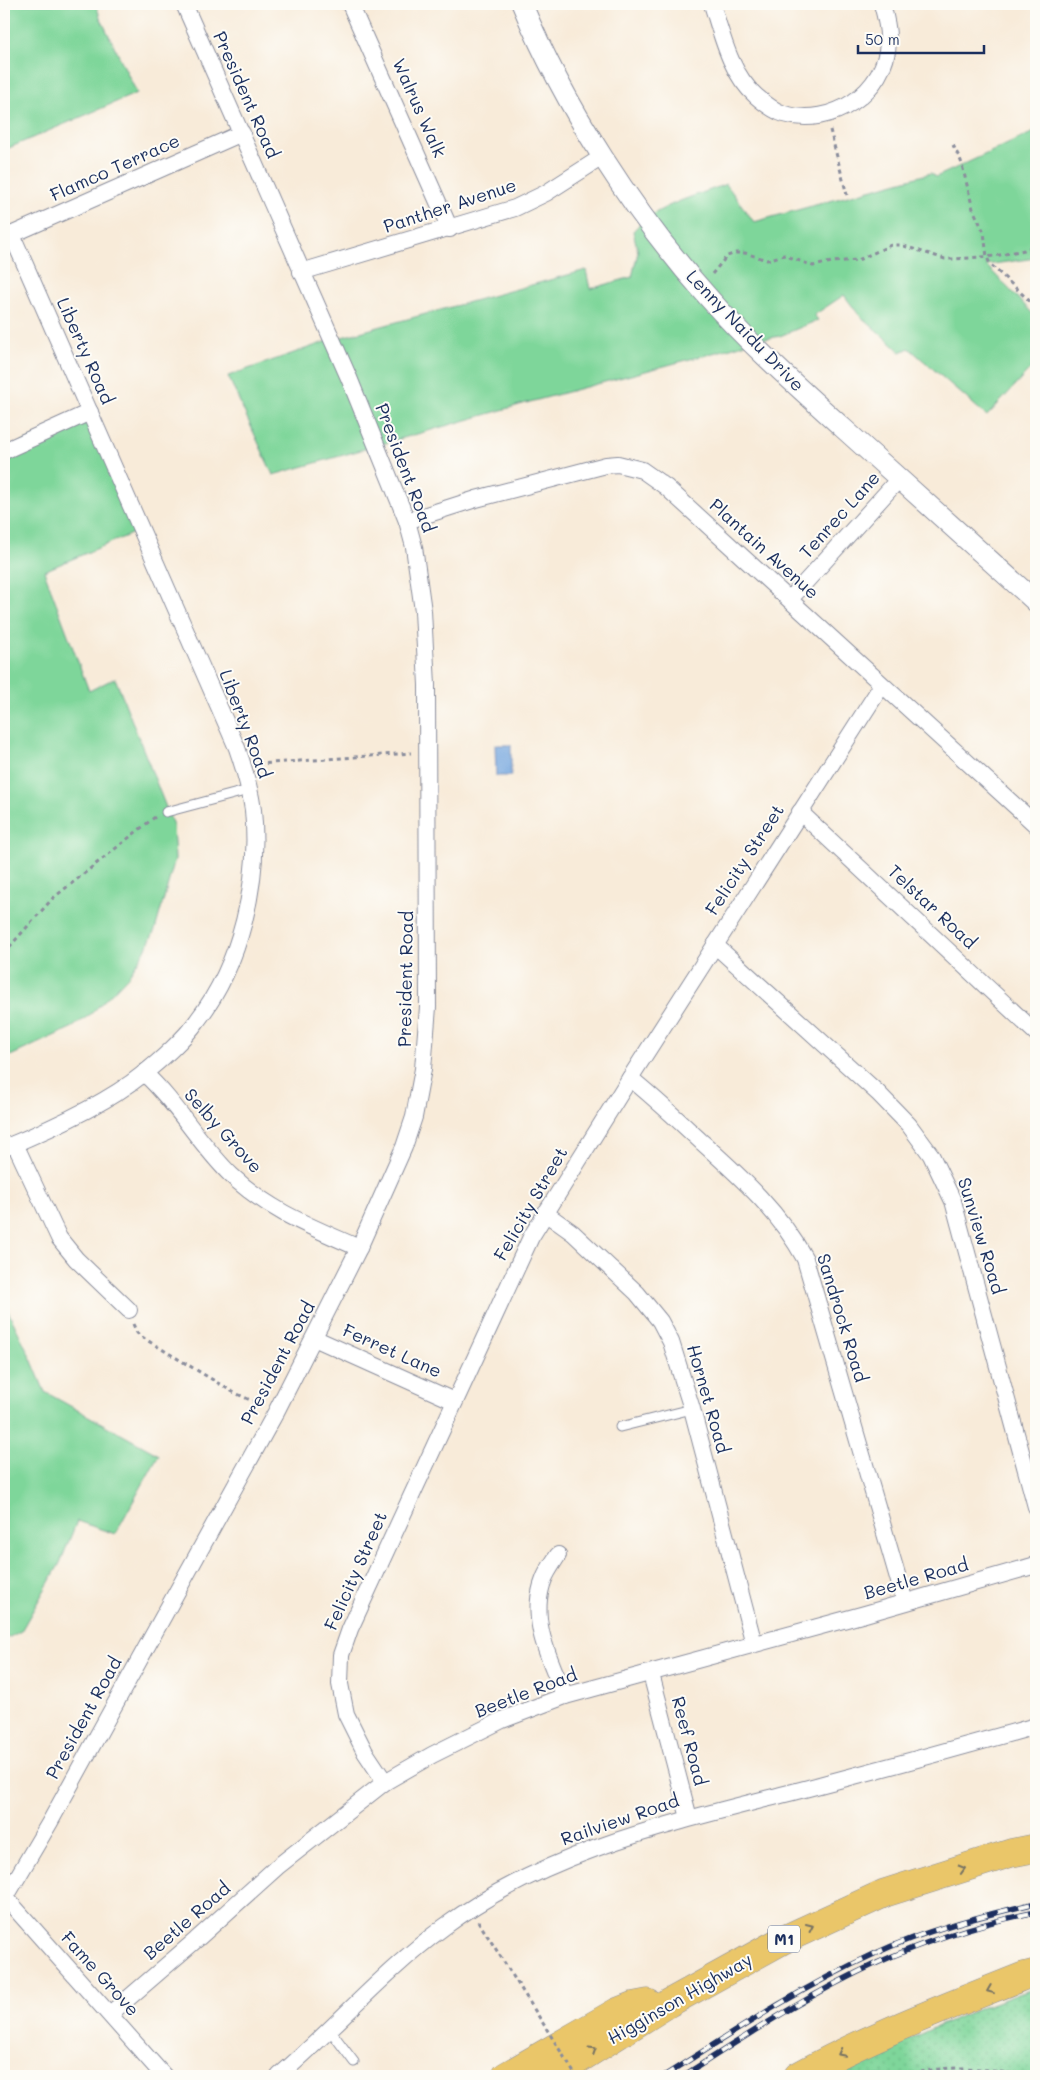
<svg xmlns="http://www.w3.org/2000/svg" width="1040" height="2080" font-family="Mali,sans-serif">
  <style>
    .grass { fill: #7ed69a; stroke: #4c827c }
    .park { fill: url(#park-dots); stroke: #4c827c }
    .water { fill: #73a5de; stroke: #476a9e }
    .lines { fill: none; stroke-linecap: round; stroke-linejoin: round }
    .service-casing { stroke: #8a8d9c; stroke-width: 11 }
    .minor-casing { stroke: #8a8d9c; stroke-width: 18 }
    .tertiary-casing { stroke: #8a8d9c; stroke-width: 22 }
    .trunk-casing { stroke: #8a8d9c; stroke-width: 29 }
    .path { stroke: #8a8d9c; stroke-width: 3; stroke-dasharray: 4 4; stroke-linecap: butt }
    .service { stroke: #fff; stroke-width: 9 }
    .minor { stroke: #fff; stroke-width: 16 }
    .tertiary { stroke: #fff; stroke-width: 20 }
    .trunk { stroke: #eac669; stroke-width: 28 }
    .rail-casing { stroke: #1b2f5e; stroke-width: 5.5 }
    .rail { stroke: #fdfcf7; stroke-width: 4; stroke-dasharray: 11; stroke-linecap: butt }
    .path-bridge { stroke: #8a8d9c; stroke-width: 3; stroke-dasharray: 4 4; stroke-linecap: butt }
    .oneway { stroke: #787363 }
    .labels { text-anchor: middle; stroke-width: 4; stroke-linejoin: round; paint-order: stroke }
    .shield { fill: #fdfcf7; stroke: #5f6c8c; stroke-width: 1 }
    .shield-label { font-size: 16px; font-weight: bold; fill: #1b2f5e }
    .street-label { font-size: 18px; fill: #1b2f5e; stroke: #fdfcf7 }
  </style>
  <defs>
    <pattern id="park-dots" width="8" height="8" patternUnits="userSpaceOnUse" patternTransform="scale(1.25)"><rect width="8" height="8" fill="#7ed69a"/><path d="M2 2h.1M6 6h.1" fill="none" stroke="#6cb887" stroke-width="1.8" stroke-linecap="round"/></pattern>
  </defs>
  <rect width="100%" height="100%" fill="#fdfcf7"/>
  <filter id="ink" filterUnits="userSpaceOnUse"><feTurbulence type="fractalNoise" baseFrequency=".02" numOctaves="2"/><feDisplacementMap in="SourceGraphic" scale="10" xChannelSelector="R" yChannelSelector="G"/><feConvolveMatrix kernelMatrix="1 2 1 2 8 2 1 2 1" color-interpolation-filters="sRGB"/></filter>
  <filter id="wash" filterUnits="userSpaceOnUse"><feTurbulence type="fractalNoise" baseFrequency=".0096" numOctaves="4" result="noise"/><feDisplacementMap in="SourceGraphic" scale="20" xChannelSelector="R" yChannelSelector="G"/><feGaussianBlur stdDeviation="1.12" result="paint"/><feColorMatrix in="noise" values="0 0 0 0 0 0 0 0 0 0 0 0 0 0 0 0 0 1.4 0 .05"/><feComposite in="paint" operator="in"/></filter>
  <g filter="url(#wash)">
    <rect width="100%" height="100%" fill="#f8ebd9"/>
    <g class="grass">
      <polygon points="4,4 96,4 100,17 137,93 4,150"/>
      <path d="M1036,131V258L986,265L1036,317V363L987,416L909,348L901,352L859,315L844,295L814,315L818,320L780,336L750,342L724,350L530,402L273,475L228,376L331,340L586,270L590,289L632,277L638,252L633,231C656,205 694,197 726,184L754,222L931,173L936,177Z"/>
      <polygon points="91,412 143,529 44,571 89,691 115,678 173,825 175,859 155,930 144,952 129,975 92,1013 73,1027 4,1059 4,451"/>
      <polygon points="4,1303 29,1354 45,1392 159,1455 115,1534 77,1521 60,1563 21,1631 4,1640"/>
    </g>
    <path class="park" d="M1036,1988V2076H839C902,2040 967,2011 1036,1988Z"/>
    <polygon class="water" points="495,745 511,745 511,776 496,776"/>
  </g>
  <g filter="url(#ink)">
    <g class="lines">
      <g class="service-casing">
        <g id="service">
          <polyline points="166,812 249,790"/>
          <polyline points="620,1427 692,1409"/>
          <polyline points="330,2030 354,2062"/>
        </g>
      </g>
      <g class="minor-casing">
        <g id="minor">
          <polyline points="350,4 450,229"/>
          <path d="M712,4C722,35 730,73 756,96C764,103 774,111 784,114C831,128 887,92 888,41C889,30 885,15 882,4"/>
          <polyline points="4,238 242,133"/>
          <polyline points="301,272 515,208 546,193 602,157"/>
          <polyline points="4,451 90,412"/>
          <polyline points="407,521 476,499 606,465 618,464 642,470 666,487 1036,825"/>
          <polyline points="790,599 899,479"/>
          <polyline points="800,812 1036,1033"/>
          <polyline points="715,945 878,1093 909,1125 931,1155 953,1201 1036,1507"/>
          <path d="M144,1073C177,1103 199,1144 231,1175C269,1211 312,1227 359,1248"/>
          <path d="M630,1078C656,1099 680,1122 704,1144C743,1179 780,1213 805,1259L905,1602"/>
          <polyline points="15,1144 59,1238 76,1259 129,1310"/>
          <path d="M4,1148C48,1130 106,1104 143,1074C160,1061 185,1038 197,1021C241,964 260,881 253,810C250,788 244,768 237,748L12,235"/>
          <polyline points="545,1213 573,1233 637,1293 660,1321 671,1342 692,1409 754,1644"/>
          <polyline points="314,1338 454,1401"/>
          <path d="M558,1555C553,1563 547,1571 544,1579C528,1619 550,1660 565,1696"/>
          <polyline points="651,1674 689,1818"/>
          <polyline points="385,1782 365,1752 346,1714 340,1684 341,1655 350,1629 531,1237 630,1078 882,685"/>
          <polyline points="6,1898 164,2076"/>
          <polyline points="4,1900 50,1822 276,1412 359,1248 404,1147 414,1117 423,1069 428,1007 427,685 423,611 414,547 407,521 349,378 184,4"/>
          <polyline points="110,2014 196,1940 277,1867 385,1782 432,1755 502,1720 565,1696 865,1614 1036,1565"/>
          <path d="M279,2076C335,2028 384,1971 444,1927C546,1851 672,1823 793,1792C874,1771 955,1749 1036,1726"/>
        </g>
      </g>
      <g class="tertiary-casing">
        <path id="tertiary" d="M522,4C564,106 634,214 708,297C749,344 797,386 843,428C907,486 972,544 1036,602"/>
      </g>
      <g class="trunk-casing">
        <g id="trunk">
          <polyline points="506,2076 617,2012 632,2006 648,2003"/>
          <polyline points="552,2076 669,2003 783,1940 885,1893 1011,1853 1036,1848"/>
          <path d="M798,2076C870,2036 947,2007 1024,1976L1036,1973"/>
        </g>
      </g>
      <g class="path">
        <polyline points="830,130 847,195"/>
        <polyline points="953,145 961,161 973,209 984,232 987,257 990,264 1036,307"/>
        <polyline points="712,274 727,256 736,253 745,253 767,260 784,255 813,266 832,262 858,260 891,245 901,245 945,259 954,259 995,256 1024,250 1036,245"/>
        <polyline points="258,764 411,753"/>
        <polyline points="4,953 52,899 155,817"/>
        <polyline points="133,1324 137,1333 145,1339 233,1392 261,1405"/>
        <polyline points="478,1921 546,2028"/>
        <path d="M905,2076C924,2070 942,2068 962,2068C987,2068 1012,2077 1036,2072"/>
      </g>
      <use href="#service" class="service"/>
      <use href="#minor" class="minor"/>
      <use href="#tertiary" class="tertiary"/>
      <use href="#trunk" class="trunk"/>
      <g class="rail-casing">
        <g id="rail">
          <path d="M664,2076C732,2033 800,1988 874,1954C925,1930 981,1916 1036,1903"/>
          <path d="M683,2076C746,2036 809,1994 877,1963C928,1940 982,1923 1036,1912"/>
        </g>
      </g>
      <use href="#rail" class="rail"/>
      <polyline class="path-bridge" points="546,2028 576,2076"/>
    </g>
    <defs><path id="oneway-chevron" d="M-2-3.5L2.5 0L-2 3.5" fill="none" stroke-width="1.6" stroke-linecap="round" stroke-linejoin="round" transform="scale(1.25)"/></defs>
    <g class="oneway">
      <use href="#oneway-chevron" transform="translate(962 1869) rotate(-17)"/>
      <use href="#oneway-chevron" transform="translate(810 1927) rotate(-25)"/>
      <use href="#oneway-chevron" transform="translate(990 1990) rotate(158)"/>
      <use href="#oneway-chevron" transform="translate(593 2050) rotate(-32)"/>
      <use href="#oneway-chevron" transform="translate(841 2053) rotate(153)"/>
    </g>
  </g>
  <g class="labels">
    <rect class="shield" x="768" y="1925.5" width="32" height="27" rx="4"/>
    <g class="shield-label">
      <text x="784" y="1945">M1</text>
    </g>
    <g class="street-label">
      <text transform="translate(246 95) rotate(66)" y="6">President Road</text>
      <text transform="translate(419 108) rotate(66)" y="6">Walrus Walk</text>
      <text transform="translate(115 168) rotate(-24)" y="6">Flamco Terrace</text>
      <text transform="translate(450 206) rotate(-18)" y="6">Panther Avenue</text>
      <text transform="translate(745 331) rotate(46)" y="6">Lenny Naidu Drive</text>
      <text transform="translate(85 351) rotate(66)" y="6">Liberty Road</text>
      <text transform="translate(405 468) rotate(69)" y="6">President Road</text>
      <text transform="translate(840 515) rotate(-48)" y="6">Tenrec Lane</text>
      <text transform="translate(764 549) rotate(42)" y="6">Plantain Avenue</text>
      <text transform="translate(245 724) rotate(69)" y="6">Liberty Road</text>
      <text transform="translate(745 860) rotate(-57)" y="6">Felicity Street</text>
      <text transform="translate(932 907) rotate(43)" y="6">Telstar Road</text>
      <text transform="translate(406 979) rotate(-89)" y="6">President Road</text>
      <text transform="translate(223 1131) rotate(48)" y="6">Selby Grove</text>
      <text transform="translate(531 1204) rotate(-60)" y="6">Felicity Street</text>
      <text transform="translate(981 1236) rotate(73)" y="6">Sunview Road</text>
      <text transform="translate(842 1318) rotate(73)" y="6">Sandrock Road</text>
      <text transform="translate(392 1351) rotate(24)" y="6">Ferret Lane</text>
      <text transform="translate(278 1363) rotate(-62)" y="6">President Road</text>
      <text transform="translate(708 1399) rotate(74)" y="6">Hornet Road</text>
      <text transform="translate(356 1571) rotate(-66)" y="6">Felicity Street</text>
      <text transform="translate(916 1579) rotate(-16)" y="6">Beetle Road</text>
      <text transform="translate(526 1693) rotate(-21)" y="6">Beetle Road</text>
      <text transform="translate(84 1718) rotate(-61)" y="6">President Road</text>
      <text transform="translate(689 1741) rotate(75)" y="6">Reef Road</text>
      <text transform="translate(620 1820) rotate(-19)" y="6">Railview Road</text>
      <text transform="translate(187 1921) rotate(-41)" y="6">Beetle Road</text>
      <text transform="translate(100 1974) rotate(48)" y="6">Fame Grove</text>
      <text transform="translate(680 1999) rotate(-30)" y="6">Higginson Highway</text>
    </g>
  </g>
  <rect width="1040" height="2080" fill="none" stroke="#fdfcf7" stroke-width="20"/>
  <path d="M858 45v8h126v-8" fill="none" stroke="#1b2f5e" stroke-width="2.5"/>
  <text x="865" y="45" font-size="15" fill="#1b2f5e" stroke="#fdfcf7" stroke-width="4" paint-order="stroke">50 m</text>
</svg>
